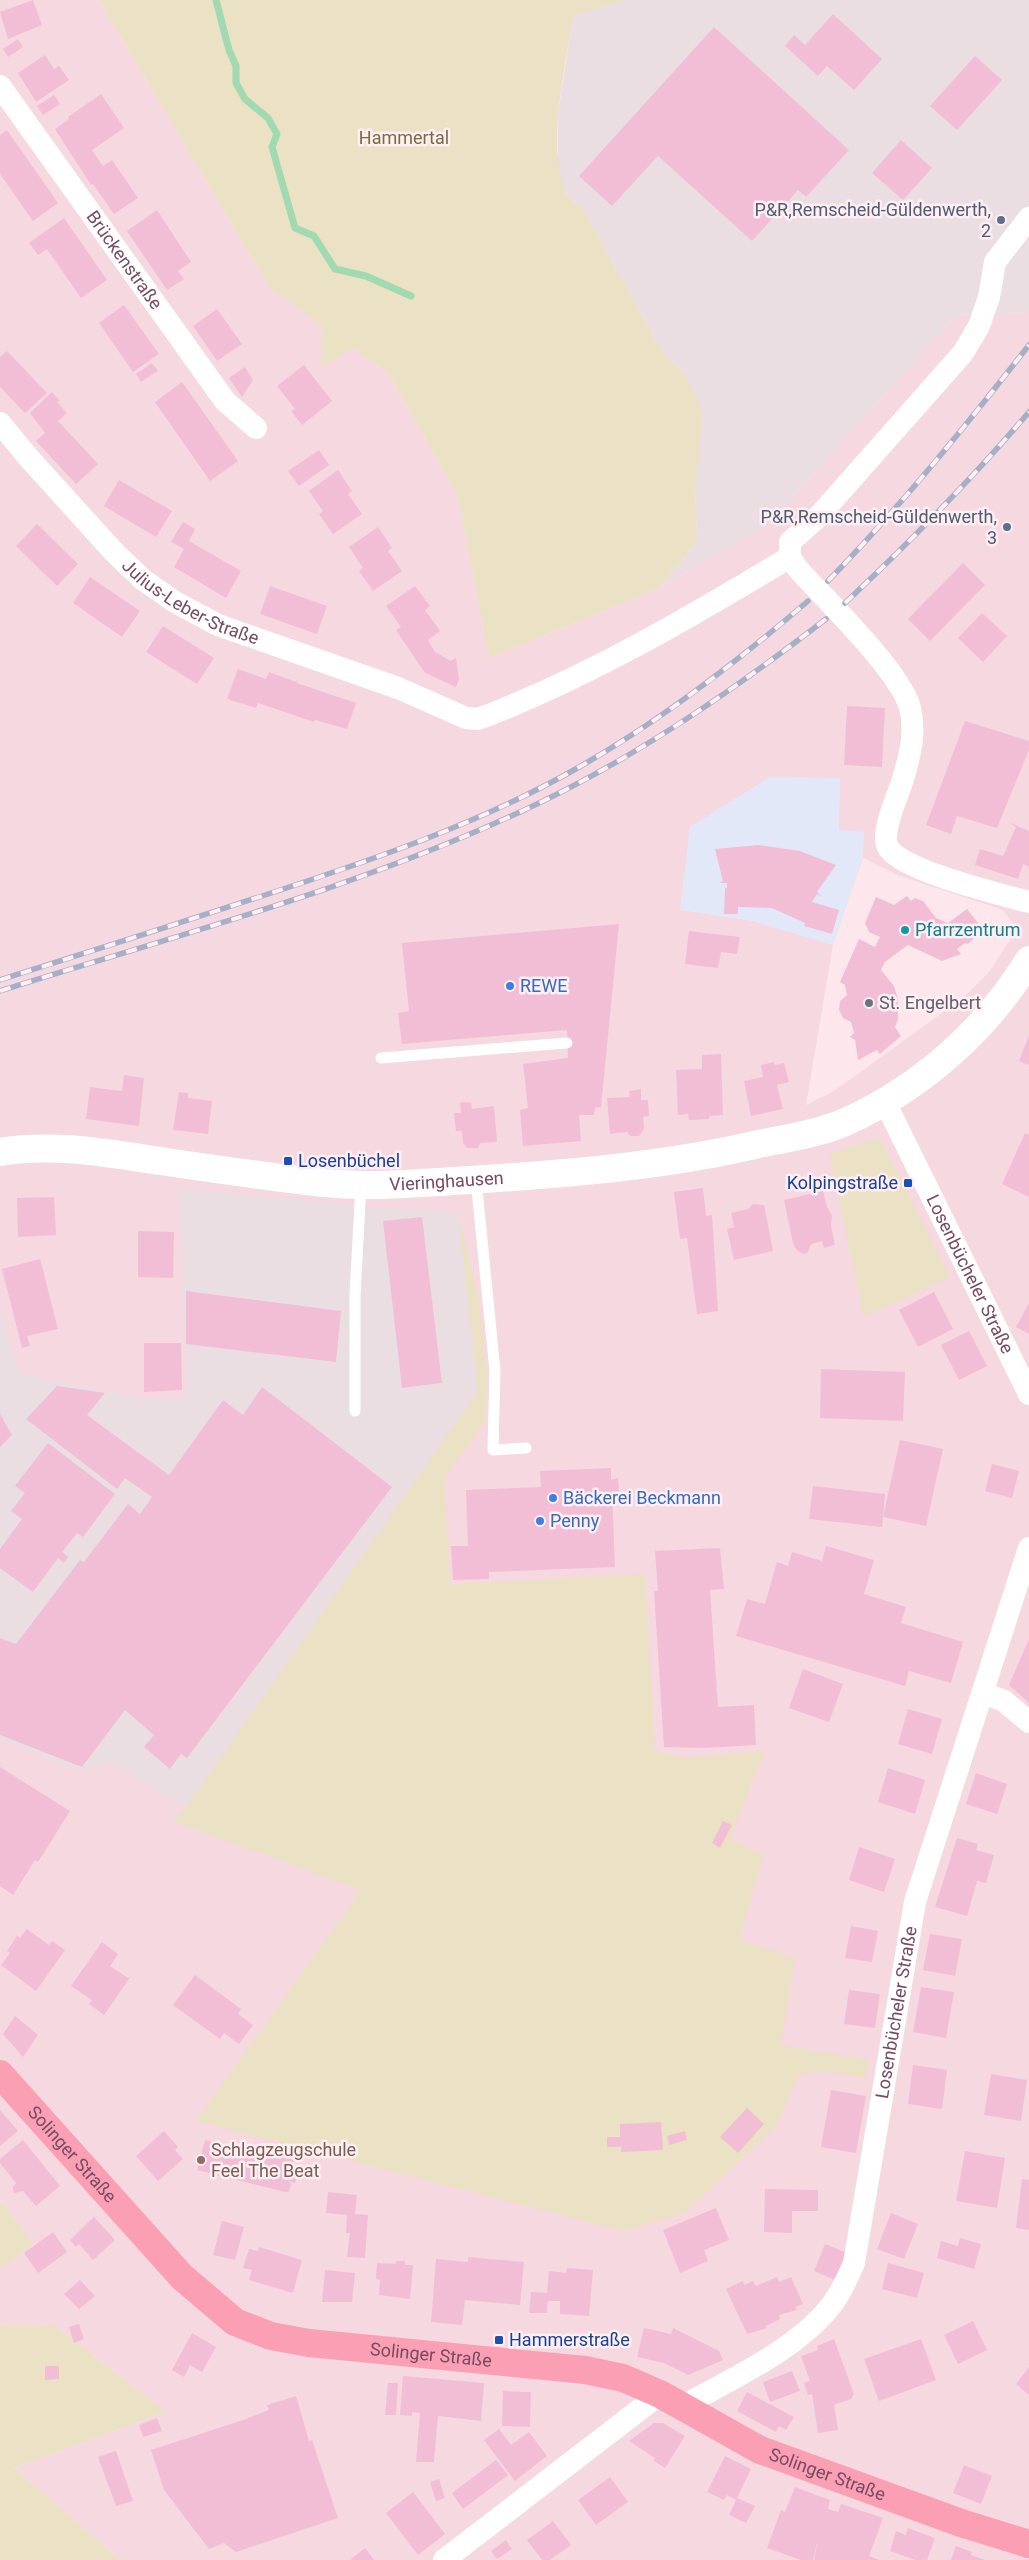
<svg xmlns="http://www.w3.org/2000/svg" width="1029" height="2560" font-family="Roboto,sans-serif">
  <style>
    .residential { fill: #f6d8e1; fill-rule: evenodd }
    .industrial { fill: #ebdee2 }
    .education { fill: #e3e8f9 }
    .green { fill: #ebe1c5 }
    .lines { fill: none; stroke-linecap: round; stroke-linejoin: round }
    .stream { stroke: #a1d9b1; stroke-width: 7 }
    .building { fill: #f2bed6 }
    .lane { stroke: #fff; stroke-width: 11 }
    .street { stroke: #fff; stroke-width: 22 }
    .secondary { stroke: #fff; stroke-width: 28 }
    .primary { stroke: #fb9fb5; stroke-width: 28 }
    .rail-casing { stroke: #a5b0c7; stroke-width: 5.5 }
    .rail { stroke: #ffeef2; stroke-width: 4; stroke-dasharray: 11; stroke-linecap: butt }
    .service-dot { fill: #5c6f8a; stroke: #ffeef2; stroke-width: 2 }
    .culture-dot { fill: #0f9aa8; stroke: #ffeef2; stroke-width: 2 }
    .shop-dot { fill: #3f7fe0; stroke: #ffeef2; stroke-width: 2 }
    .worship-dot { fill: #6b7280; stroke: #ffeef2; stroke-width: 2 }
    .transit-dot { fill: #1a4fb4; stroke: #ffeef2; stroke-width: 2 }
    .education-dot { fill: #8d6e63; stroke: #ffeef2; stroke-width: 2 }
    .labels { text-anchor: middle; stroke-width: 5; stroke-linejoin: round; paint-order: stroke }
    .park-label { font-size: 18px; fill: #776e40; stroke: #ffeef2 }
    .service-label { font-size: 18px; fill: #4e5e75; stroke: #ffeef2; text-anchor: end }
    .street-label { font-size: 18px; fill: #774b61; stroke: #ffeef2 }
    .culture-label { font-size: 18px; fill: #0d838f; stroke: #ffeef2; text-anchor: start }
    .shop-label { font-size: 18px; fill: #366cbe; stroke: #ffeef2; text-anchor: start }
    .worship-label { font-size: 18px; fill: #5b616d; stroke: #ffeef2; text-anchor: start }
    .transit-label { font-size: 18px; fill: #164399; stroke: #ffeef2; text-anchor: start }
    .education-label { font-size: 18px; fill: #785e54; stroke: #ffeef2; text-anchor: start }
  </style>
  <rect width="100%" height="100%" fill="#fde7ec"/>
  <path class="residential" d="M0,0H99L269,287L389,374L458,497L489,658L659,588L767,525L957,315L1029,312V2560H120L14,2468L166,2412L54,2325L0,2326V2269L34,2244L0,2200ZM863,858L897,875L1003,910L1013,924L1011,938L990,971L964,997L834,1091L806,1105L833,945Z"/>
  <g class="industrial">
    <polygon points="627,0 1029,0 1029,312 957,315 767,525 659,588 697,541 695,489 685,374 664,355 585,212 569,198 558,173 558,113 573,16"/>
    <polygon points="179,1188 370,1207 458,1212 478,1391 185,1808 111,1761 84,1773 0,1740 0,1311 20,1374 146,1399 187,1396"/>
  </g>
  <polygon class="education" points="770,777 840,778 839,830 864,832 863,857 833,945 752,921 680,910 690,827"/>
  <g class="green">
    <path d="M99,0H627L573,16C566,65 544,151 568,196C572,202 580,207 585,212L664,355L685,374L703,412L695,489L697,541L659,588L489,658L458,497L389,374L353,348L321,368L322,326L269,287Z"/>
    <polygon points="880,1138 950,1277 864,1317 829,1153"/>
    <polygon points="458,1212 479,1300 487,1376 485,1422 445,1477 450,1584 645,1574 655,1750 681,1758 764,1751 731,1838 763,1855 740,1940 795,1958 781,2045 868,2060 866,2078 823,2071 799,2075 776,2126 686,2212 624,2231 196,2121 361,1890 172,1821 185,1808 478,1391"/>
    <polygon points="0,2200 34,2244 0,2269"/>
    <polygon points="54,2325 166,2412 14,2468 120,2560 0,2560 0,2326"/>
  </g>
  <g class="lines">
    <polyline class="stream" points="216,0 229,50 236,66 236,83 245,99 268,118 277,134 272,147 295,228 314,236 335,269 366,276 411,296"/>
  </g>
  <g class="building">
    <polygon points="33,0 42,25 8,39 0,12"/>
    <polygon points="833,14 882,59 854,90 827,66 818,76 785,46 794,35 805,45"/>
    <polygon points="714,27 849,150 806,197 798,190 752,241 658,156 612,206 579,176"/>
    <polygon points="18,39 23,47 8,57 3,49"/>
    <polygon points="45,55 54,69 59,66 69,80 36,102 18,73"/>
    <polygon points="975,56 1002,80 957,130 930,106"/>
    <polygon points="101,94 124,128 92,150 103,166 112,160 138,198 114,214 93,184 91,185 55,129 69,119 68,117"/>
    <polygon points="54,95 60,104 43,115 37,106"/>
    <polygon points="7,130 58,203 33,221 0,174 0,135"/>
    <polygon points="901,140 932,168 903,200 872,173"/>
    <polygon points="157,210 191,262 178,271 184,279 167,290 127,231"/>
    <polygon points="64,218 107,280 81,298 47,249 38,255 29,243"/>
    <polygon points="124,305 159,354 133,372 99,323"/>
    <polygon points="217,309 242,344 217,361 193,326"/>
    <polygon points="7,351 47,393 25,413 0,387 0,357"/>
    <polygon points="152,363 158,371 141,382 136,374"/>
    <polygon points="304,365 332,401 302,425 291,411 295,409 277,386"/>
    <polygon points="245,367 253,380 242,397 229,378"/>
    <polygon points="182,382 238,461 210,481 155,402"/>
    <polygon points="52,392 60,401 57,402 67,413 58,421 98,464 76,484 36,441 45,433 30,413"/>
    <polygon points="319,450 329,465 299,486 288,471"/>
    <polygon points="338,470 352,491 348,494 362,514 333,534 319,514 323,511 309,491"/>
    <polygon points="119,480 172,511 156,537 104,506"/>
    <polygon points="183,522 195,529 189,541 241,571 226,598 174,567 184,549 171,542"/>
    <polygon points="37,524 78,564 57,586 16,546"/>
    <polygon points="378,527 392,548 388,551 402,571 373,591 359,571 363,568 349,547"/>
    <polygon points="963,563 985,585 930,641 908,619"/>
    <polygon points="90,577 140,611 122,637 73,603"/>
    <polygon points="270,586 327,606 317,634 260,614"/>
    <polygon points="415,586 430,606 425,610 440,631 428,640 435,652 451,661 456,658 459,679 456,687 425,673 396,630 401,627 386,606"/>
    <polygon points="982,613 1007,636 983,662 958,638"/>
    <polygon points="163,626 214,658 197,684 146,652"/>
    <polygon points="238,669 266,679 269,672 296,682 298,679 297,683 356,703 347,729 315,720 314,722 258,703 256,708 227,699"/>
    <polygon points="847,706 885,708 882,767 844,765"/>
    <polygon points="965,721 1029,741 1029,750 997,828 957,816 951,834 926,825"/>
    <polygon points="1009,822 1029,831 1029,867 1023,864 1018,879 975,865 980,849 1003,856 1016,827"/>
    <polygon points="758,845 800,851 836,865 817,892 823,897 817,894 812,902 839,910 832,934 804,926 805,923 772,908 738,907 738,914 724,914 725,888 727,888 727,883 719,883 723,881 715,849"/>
    <polygon points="907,896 911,901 915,898 923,901 936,918 948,923 967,909 983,929 968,944 965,943 957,949 961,954 942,961 908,945 885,962 881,970 894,986 898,999 898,1019 895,1027 901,1036 880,1054 877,1050 858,1060 855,1040 850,1037 854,1033 851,1022 843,1018 839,1010 840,1001 847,995 845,985 840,982 859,939 875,947 880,937 869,932 865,923 876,897 894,905"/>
    <polygon points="619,924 601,1107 595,1108 594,1115 579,1115 581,1141 523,1146 520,1110 528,1108 523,1064 568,1058 567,1030 402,1044 398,1013 409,1011 402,943"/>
    <polygon points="689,931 740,937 737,954 721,952 718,968 685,964"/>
    <polygon points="1029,1035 1029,1065 1019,1061"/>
    <polygon points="721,1054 723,1115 709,1116 709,1119 689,1120 688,1114 678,1115 676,1070 702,1069 702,1055"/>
    <polygon points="774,1062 775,1065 784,1063 789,1082 777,1085 783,1109 751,1116 744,1081 763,1077 761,1065"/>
    <polygon points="124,1075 144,1078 139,1126 86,1119 90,1087 122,1091"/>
    <polygon points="641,1089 641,1100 648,1100 649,1116 643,1117 644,1129 639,1136 630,1136 627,1132 610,1134 607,1098 630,1097 629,1091"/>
    <polygon points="179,1092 188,1093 188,1098 212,1101 208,1134 173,1130"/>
    <polygon points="463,1102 471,1103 472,1109 494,1106 497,1142 480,1143 478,1148 467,1148 463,1143 462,1131 456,1131 454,1113 461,1113 460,1103"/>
    <polygon points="1025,1133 1029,1135 1029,1197 1002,1184"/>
    <polygon points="703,1188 706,1216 712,1215 718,1311 697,1314 687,1238 680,1239 674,1192"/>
    <polygon points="823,1191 827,1207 832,1216 831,1226 835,1245 824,1248 822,1241 811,1244 808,1252 804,1254 797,1251 793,1243 784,1200"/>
    <polygon points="54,1197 56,1235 18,1237 17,1198"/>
    <polygon points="753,1204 764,1205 773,1251 734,1260 727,1229 734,1227 731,1213 748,1209"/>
    <polygon points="422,1217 442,1383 402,1388 383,1221"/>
    <polygon points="138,1231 174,1232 173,1278 138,1277"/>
    <polygon points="40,1259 58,1329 27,1336 30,1346 22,1348 2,1269"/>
    <polygon points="186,1291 341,1311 336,1362 186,1344"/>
    <polygon points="934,1292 953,1329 918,1347 899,1310"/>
    <polygon points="1029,1303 1029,1334 1016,1327"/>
    <polygon points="969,1331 987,1366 959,1380 941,1345"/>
    <polygon points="144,1343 181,1343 182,1390 144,1392"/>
    <polygon points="821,1369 905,1372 903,1421 820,1418"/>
    <polygon points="57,1386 105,1393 87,1415 169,1475 223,1400 243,1415 262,1387 392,1487 187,1758 181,1754 170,1769 144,1747 154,1735 125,1710 82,1767 0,1735 0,1638 16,1644 80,1560 84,1562 128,1504 140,1514 152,1497 125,1478 117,1489 26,1419"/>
    <polygon points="0,1414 12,1435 0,1447"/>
    <polygon points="900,1440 943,1449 926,1526 883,1517 882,1527 809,1519 813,1486 885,1494 883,1517"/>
    <polygon points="48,1443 115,1494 83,1537 77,1533 62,1552 68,1557 64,1563 58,1558 33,1592 0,1568 0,1549 22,1519 11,1511 25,1493 15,1486"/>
    <polygon points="992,1464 1019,1471 1012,1498 985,1491"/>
    <polygon points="611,1468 611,1480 618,1478 619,1494 612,1496 615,1567 489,1572 489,1579 453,1580 451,1546 468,1546 466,1490 541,1487 540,1471"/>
    <polygon points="826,1546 874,1560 864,1594 906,1607 901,1623 963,1642 951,1683 909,1671 905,1686 736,1636 747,1599 765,1604 777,1562 788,1566 792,1552 822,1561"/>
    <polygon points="720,1548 724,1589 710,1590 718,1707 754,1705 756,1745 705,1748 664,1747 654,1591 658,1591 655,1551"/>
    <polygon points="1029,1639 1029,1703 1009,1685"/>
    <polygon points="803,1669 843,1684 829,1722 789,1708"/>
    <polygon points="908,1709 942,1719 932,1754 898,1744"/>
    <polygon points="0,1767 70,1811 38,1862 35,1860 13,1895 0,1886"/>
    <polygon points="888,1768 925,1780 915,1814 878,1802"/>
    <polygon points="976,1773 1007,1784 997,1814 966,1804"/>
    <polygon points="723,1821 732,1825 720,1848 712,1843"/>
    <polygon points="957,1838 978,1844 976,1850 994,1855 986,1883 977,1881 967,1916 935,1907"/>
    <polygon points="859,1847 895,1859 884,1892 849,1880"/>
    <polygon points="851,1926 878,1931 872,1962 845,1958"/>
    <polygon points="27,1929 49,1945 52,1941 65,1950 36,1991 1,1965 10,1953 7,1951 17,1936 20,1938"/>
    <polygon points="930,1934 962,1939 955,1976 923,1970"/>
    <polygon points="102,1942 118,1954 110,1966 128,1978 131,1976 104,2015 89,2004 92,2000 71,1986"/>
    <polygon points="195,1975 241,2009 238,2014 253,2025 239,2044 224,2033 220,2039 173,2005"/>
    <polygon points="921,1987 954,1992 946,2038 913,2032"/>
    <polygon points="849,1990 880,1994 875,2028 844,2024"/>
    <polygon points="15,2016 38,2035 23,2057 3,2034"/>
    <polygon points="913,2065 947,2070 942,2109 908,2104"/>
    <polygon points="991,2074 1027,2080 1021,2121 984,2115"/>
    <polygon points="831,2090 866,2096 856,2153 821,2147"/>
    <polygon points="747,2108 764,2124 738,2153 720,2137"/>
    <polygon points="0,2110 18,2131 0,2146"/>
    <polygon points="661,2122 663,2150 621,2152 621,2147 607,2147 607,2137 620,2137 620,2124"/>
    <polygon points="164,2131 178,2147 175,2150 183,2159 158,2181 136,2156"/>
    <polygon points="685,2131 687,2140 669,2145 667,2136"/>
    <polygon points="23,2140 60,2186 36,2206 23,2191 14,2193 13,2187 16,2183 0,2163 0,2159"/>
    <polygon points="205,2140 220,2144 219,2147 256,2157 258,2150 294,2160 291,2173 297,2175 295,2183 288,2181 291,2184 289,2192 285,2192 197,2170"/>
    <polygon points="965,2151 1005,2158 997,2208 956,2201"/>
    <polygon points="1022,2179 1029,2180 1029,2230 1016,2228"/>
    <polygon points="765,2189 818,2190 818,2211 792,2211 792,2233 764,2232"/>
    <polygon points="328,2192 357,2195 355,2214 368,2215 365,2258 347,2257 350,2233 346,2233 347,2215 326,2213"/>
    <polygon points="716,2208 729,2240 704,2250 708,2261 680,2273 663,2230"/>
    <polygon points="891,2213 918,2224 904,2259 877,2249"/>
    <polygon points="94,2217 115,2240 93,2260 79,2244 76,2247 70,2240"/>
    <polygon points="222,2221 244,2227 235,2260 213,2255"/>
    <polygon points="53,2232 67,2252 38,2273 24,2253"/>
    <polygon points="960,2238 981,2244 974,2269 937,2258 941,2241 958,2246"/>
    <polygon points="825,2244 847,2253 835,2280 814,2271"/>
    <polygon points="259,2247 302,2260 293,2293 249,2280 252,2270 243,2268 249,2249 258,2251"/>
    <polygon points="468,2257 524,2262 520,2305 465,2300 462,2325 431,2322 436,2259 468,2262"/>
    <polygon points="396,2261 405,2261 405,2265 413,2265 410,2299 379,2295 380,2280 376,2279 377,2263 396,2264"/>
    <polygon points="888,2263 924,2273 917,2298 882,2289"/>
    <polygon points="567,2268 593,2270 589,2316 560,2314 560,2301 548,2301 547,2313 529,2313 531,2292 547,2293 549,2271 566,2273"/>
    <polygon points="325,2270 355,2273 352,2302 322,2302"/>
    <polygon points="777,2277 779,2282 791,2277 803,2304 795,2307 797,2310 779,2315 780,2319 766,2326 767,2328 747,2334 726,2289 743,2281 744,2285 753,2281 756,2286"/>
    <polygon points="80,2280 95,2296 79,2309 64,2294"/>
    <polygon points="973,2321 987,2350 958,2364 944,2335"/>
    <polygon points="79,2324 84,2339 74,2343 69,2327"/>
    <polygon points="644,2328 671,2334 673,2328 719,2351 723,2360 688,2375 664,2363 637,2357"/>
    <polygon points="192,2333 216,2347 202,2372 190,2365 184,2377 172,2370"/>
    <polygon points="834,2339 854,2394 851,2399 834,2405 838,2430 818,2433 812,2394 808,2395 804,2383 810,2381 801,2356 818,2350 817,2346"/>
    <polygon points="921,2339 936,2380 879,2401 864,2359"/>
    <polygon points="45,2366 59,2366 59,2379 45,2380"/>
    <polygon points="1029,2367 1029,2395 1016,2384"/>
    <polygon points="792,2371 800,2391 770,2402 763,2382"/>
    <polygon points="403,2376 484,2383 481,2421 438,2416 434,2462 416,2462 420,2413 412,2412 412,2416 400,2415"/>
    <polygon points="388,2383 398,2383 396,2415 385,2415"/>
    <polygon points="503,2391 531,2392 530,2427 502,2426"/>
    <polygon points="747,2392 794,2417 786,2430 779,2426 776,2432 737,2411"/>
    <polygon points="296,2396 309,2441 312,2440 338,2518 236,2552 224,2543 209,2549 164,2490 151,2450 243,2420 269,2410 267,2405"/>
    <polygon points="157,2418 162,2431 143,2437 139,2425"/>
    <polygon points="654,2423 663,2423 685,2436 665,2468 654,2461 655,2458 629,2441"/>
    <polygon points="499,2429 511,2445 529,2432 547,2456 515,2481 484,2440"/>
    <polygon points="116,2451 133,2501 116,2506 98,2457"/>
    <polygon points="725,2456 751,2469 737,2498 755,2506 746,2523 729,2515 736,2500 727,2495 724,2500 707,2492"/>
    <polygon points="496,2460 508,2475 463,2509 452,2493"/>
    <polygon points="964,2465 992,2476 981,2504 953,2493"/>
    <polygon points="610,2477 628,2502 596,2525 578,2500"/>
    <polygon points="439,2479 445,2498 436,2501 430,2482"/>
    <polygon points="795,2487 830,2500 828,2509 838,2512 841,2504 883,2518 869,2556 879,2560 814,2560 818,2540 813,2560 801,2560 767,2548 781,2510 785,2512"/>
    <polygon points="413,2492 445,2534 418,2555 386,2513"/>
    <polygon points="553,2521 571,2545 550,2560 542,2560 527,2540"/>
    <polygon points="908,2528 935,2538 927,2560 915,2560 890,2551 896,2531 906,2535"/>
    <polygon points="506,2540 512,2549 497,2559 491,2551"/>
    <polygon points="956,2546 972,2552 971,2555 985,2560 951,2560"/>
    <polygon points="365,2548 374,2560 352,2560 351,2559"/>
  </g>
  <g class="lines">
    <g class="lane">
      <polyline points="381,1058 567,1043"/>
      <polyline points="476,1179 495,1371 493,1450 526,1448"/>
      <polyline points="355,1411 355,1295 361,1185"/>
    </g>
    <g class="street">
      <path id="s1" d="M0,86L225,401L256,428"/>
      <path d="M1029,218L995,262L989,297L979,326L963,353L818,517L790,542V557L798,569C825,599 901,672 910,708C916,732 910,756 903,779C898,796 882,828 887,845C894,869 1003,895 1029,902"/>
      <path id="s2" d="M0,423L28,457L114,552L142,579L175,602L218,625L398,688L466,718L477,719L489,715C595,673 692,616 790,557"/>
      <path id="s3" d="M885,1102L1029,1394"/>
      <polyline points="984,1693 1004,1701 1029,1722"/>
      <path id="s4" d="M681,2407C731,2379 799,2349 833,2303C842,2291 848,2277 854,2263L915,1902L1029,1548"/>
      <polyline points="444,2560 660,2394"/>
    </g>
    <path class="secondary" id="s5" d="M0,1152C53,1143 107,1153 160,1161C214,1169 269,1177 324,1183C378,1188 431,1182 485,1179C577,1173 669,1165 759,1144C789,1138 822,1133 850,1120C924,1085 986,1030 1029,960"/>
    <path class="primary" id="s6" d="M0,2074L182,2277L235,2322L271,2336L309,2343L585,2370L623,2378L660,2394L760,2450L961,2523L1029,2544"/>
    <g class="rail-casing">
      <g id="rail">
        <path d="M828,581C900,507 965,427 1029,345"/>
        <path d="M845,603C910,542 971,480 1029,412"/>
        <path d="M0,980C86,953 173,925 259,897C369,861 480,824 581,766C663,719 737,662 808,601"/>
        <path d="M0,991C180,934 366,886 537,804C641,754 735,689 826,619"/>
      </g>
    </g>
    <use href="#rail" class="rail"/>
  </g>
  <g class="service-dot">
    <circle cx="1001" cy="220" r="5"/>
    <circle cx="1007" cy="527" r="5"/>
  </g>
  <circle class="culture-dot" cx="905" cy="930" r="5"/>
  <g class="shop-dot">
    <circle cx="510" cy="986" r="5"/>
    <circle cx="553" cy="1498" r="5"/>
    <circle cx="540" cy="1521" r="5"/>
  </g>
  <circle class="worship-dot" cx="869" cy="1003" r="5"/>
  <g class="transit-dot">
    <rect x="283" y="1156" width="10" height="10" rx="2.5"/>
    <rect x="903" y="1178" width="10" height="10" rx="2.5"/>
    <rect x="494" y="2335" width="10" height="10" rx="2.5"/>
  </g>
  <circle class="education-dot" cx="201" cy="2160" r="5"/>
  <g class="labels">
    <g class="park-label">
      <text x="404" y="144">Hammertal</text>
    </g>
    <g class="service-label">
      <text x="991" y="216">P&amp;R,Remscheid-Güldenwerth,<tspan x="991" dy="21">2</tspan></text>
      <text x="997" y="523">P&amp;R,Remscheid-Güldenwerth,<tspan x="997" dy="21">3</tspan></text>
    </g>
    <g class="street-label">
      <text dy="6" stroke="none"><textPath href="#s1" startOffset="214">Brückenstraße</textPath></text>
      <text dy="6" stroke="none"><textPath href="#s2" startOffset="265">Julius-Leber-Straße</textPath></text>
      <text dy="6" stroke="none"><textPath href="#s5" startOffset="449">Vieringhausen</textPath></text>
      <text dy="6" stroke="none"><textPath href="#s3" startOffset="192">Losenbücheler Straße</textPath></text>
      <text dy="6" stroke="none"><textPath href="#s4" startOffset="485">Losenbücheler Straße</textPath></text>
      <text dy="6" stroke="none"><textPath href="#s6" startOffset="108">Solinger Straße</textPath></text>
      <text dy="6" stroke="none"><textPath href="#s6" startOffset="542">Solinger Straße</textPath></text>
      <text dy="6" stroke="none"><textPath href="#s6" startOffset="962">Solinger Straße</textPath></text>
    </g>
    <g class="culture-label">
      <text x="915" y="936">Pfarrzentrum</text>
    </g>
    <g class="shop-label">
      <text x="520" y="992">REWE</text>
      <text x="563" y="1504">Bäckerei Beckmann</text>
      <text x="550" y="1527">Penny</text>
    </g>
    <g class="worship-label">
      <text x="879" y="1009">St. Engelbert</text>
    </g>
    <g class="transit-label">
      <text x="298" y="1167">Losenbüchel</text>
      <text x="898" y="1189" text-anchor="end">Kolpingstraße</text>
      <text x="509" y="2346">Hammerstraße</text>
    </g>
    <g class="education-label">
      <text x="211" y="2156">Schlagzeugschule<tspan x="211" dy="21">Feel The Beat</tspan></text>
    </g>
  </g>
</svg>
